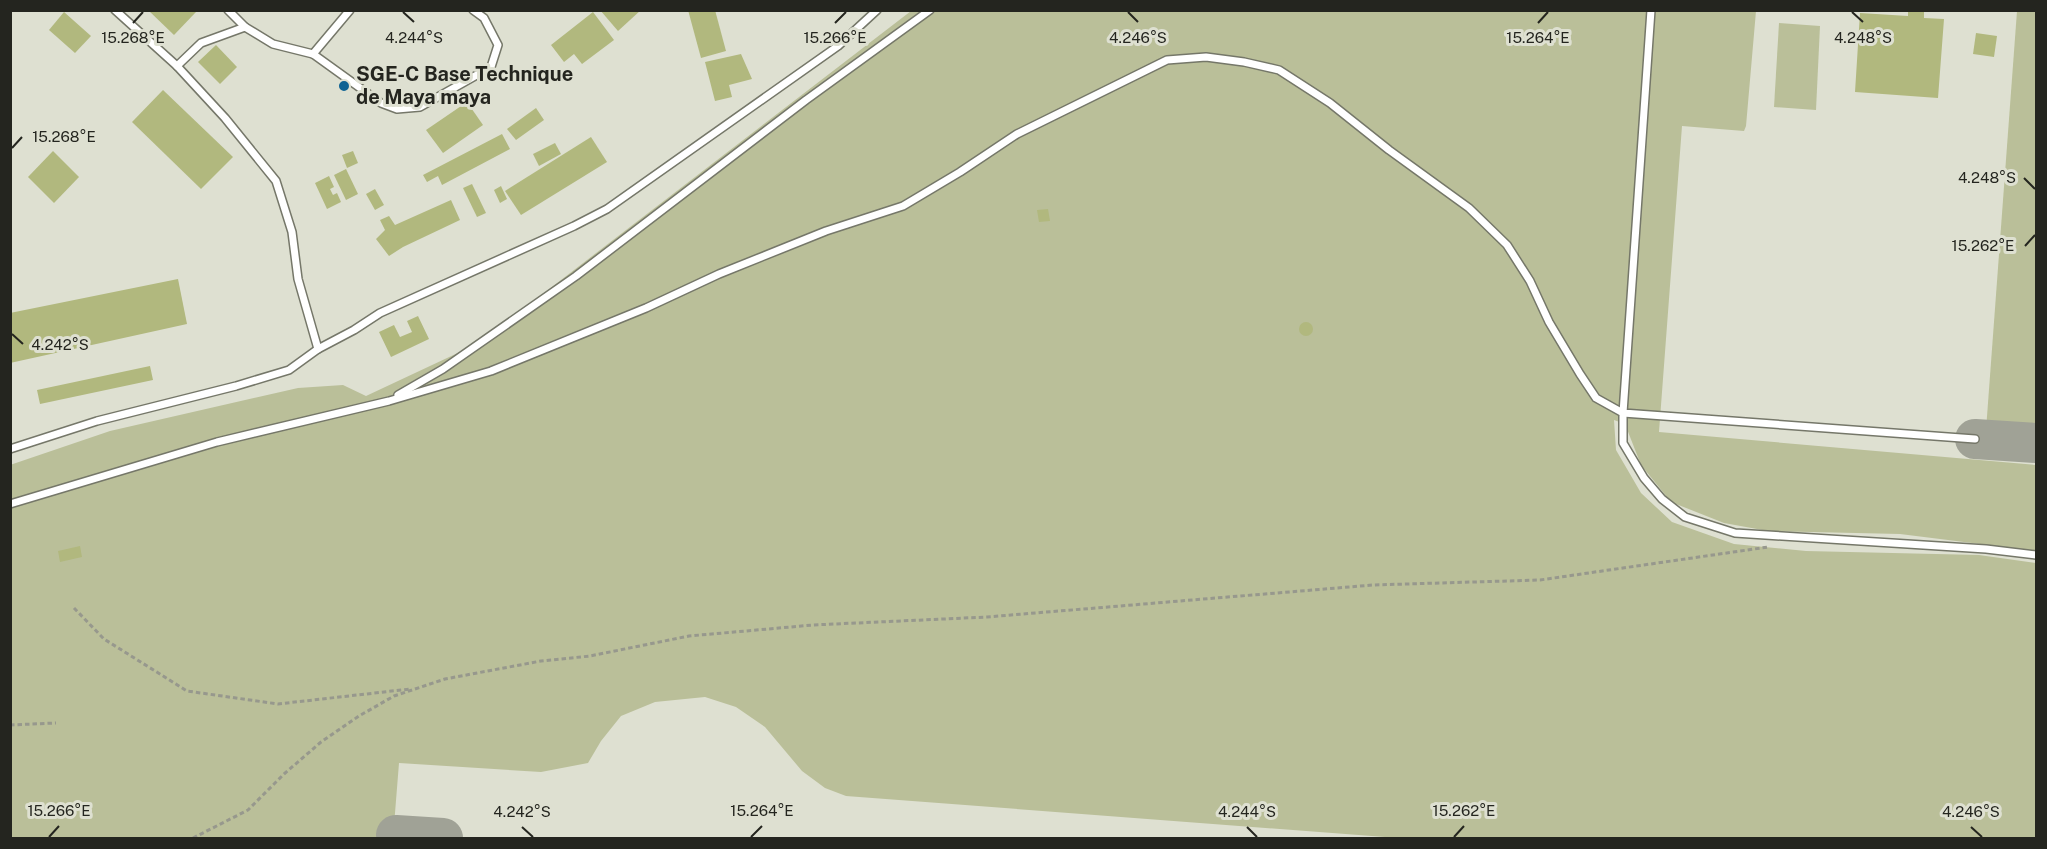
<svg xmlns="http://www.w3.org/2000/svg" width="2047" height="849" font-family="'Public Sans',sans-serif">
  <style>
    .green { fill: #babf99 }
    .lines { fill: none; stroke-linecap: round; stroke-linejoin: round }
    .taxiway { stroke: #a0a296; stroke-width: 40 }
    .building { fill: #b1b87e }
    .lane-casing { stroke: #757769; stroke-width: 10 }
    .path { stroke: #97988d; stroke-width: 3; stroke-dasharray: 4.5 3; stroke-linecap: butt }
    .lane { stroke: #fff; stroke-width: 7 }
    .ticks { fill: none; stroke: #24251f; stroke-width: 2 }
    .poi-dot { fill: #0d6293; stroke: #dee0d1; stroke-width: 2 }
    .labels { text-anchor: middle; stroke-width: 6; stroke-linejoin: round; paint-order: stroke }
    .poi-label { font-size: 20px; font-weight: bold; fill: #24251f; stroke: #dee0d1; text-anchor: start }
    .ticks-label { font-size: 15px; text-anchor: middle; fill: #24251f; stroke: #dee0d1; stroke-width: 6; stroke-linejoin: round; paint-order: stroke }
  </style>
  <rect width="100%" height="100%" fill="#dee0d1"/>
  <g class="green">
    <polygon points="911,11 1756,11 1746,126 1744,131 1682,126 1659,432 2036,465 2036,551 1900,534 1768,531 1724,523 1671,502 1641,465 1625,424 1614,420 1616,450 1641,493 1672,522 1734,544 1806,551 1979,555 2036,563 2036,838 1398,838 846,796 825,788 802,771 765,727 736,707 705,697 655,702 621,716 601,741 588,763 541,772 399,763 393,838 11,838 10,465 110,431 298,388 343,385 366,396 479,343"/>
    <polygon points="2017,11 2036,11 2036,434 1986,430"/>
    <polygon points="1779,23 1820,26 1816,110 1774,107"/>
  </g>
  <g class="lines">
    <g class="taxiway">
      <polyline points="1975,439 2036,443"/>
      <polyline points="396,835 443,838"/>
    </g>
  </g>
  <g class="building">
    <polygon points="148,10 194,10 196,12 174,35"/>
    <polygon points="600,10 641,10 618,31"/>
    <polygon points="688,10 715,10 726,51 701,58"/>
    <polygon points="1908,10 1924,10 1924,18 1944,19 1938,98 1855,92 1860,13 1908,16"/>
    <polygon points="64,12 91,36 75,53 49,30"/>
    <polygon points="593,12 614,40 582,64 574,54 564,62 551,45"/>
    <polygon points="1976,33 1997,36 1994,57 1973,54"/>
    <polygon points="216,45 237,67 220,84 198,62"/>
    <polygon points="741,54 752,79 729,85 732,97 715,101 705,62"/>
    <polygon points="163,90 233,157 201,189 132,122"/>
    <polygon points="467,102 483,125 443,153 426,130"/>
    <polygon points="536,108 544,120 516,140 507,129"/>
    <polygon points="502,134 510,149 442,185 438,176 427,182 423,175"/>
    <polygon points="591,137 607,162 521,215 505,191"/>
    <polygon points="555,143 561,154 539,166 533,154"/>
    <polygon points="53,151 79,177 54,203 28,177"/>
    <polygon points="353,151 358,163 347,168 342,155"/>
    <polygon points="346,169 358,194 346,200 334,175"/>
    <polygon points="329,176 334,187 330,189 333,195 337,193 341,202 327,209 315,183"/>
    <polygon points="472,184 486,213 477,217 463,188"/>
    <polygon points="501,186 507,199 500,203 494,190"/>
    <polygon points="375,189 384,205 375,210 366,194"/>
    <polygon points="451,200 460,220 403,247 389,256 376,239 385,230 380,220 389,216 395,225"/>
    <polygon points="1048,209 1050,221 1039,222 1037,210"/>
    <polygon points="178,279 187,324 10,363 10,313"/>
    <polygon points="418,316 429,339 391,357 379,332 394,325 400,337 412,332 407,321"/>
    <circle cx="1306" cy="329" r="7"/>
    <polygon points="150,366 153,380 40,404 37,390"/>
    <polygon points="80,546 82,557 60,562 58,551"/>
  </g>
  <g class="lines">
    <g class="lane-casing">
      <g id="lane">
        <polyline points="115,10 177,66 225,118 276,181 292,232 298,279 318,349 354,330 380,313 574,226 607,209 838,46 877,10"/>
        <polyline points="228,10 245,27"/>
        <polyline points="1651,10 1623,413 1975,439"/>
        <polyline points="313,54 350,10"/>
        <polyline points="177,66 201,43 245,27 273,44 313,54 381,103 397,109 420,107 491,67 498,45 484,18 473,10"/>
        <polyline points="398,395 443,369 576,276 806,100 930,10"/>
        <polyline points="10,449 97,421 236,386 289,370 318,349"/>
        <polyline points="10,504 217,442 389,401 491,371 646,308 719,274 826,231 903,206 960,172 1017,134 1167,60 1206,57 1244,62 1279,70 1330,103 1389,150 1469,208 1507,245 1530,281 1549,322 1580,374 1596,398 1623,413 1623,443 1644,478 1662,499 1685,517 1735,533 1986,549 2036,555"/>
      </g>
    </g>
    <g class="path">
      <polyline points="74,608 104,639 187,691 278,704 410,689"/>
      <polyline points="10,725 56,723"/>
      <polyline points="193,838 248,810 284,774 321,742 359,716 394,696 445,679 541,661 590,656 689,636 813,625 987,617 1373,585 1540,580 1768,547"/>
    </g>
    <use href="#lane" class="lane"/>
  </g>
  <path class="ticks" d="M403,12L414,22M1128,12L1138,22M1852,12L1863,22M133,23L143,12M835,23L846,12M1538,23L1548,12M12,148L22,137M2024,178L2035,189M2025,246L2035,235M12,334L23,344M522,827L533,837M1247,827L1257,837M1971,827L1982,837M49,837L59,826M751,837L762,826M1454,837L1464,826"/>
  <circle class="poi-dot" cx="344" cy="86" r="6"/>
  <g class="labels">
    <g class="poi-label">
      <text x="356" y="81">SGE-C Base Technique<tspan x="356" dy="23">de Maya maya</tspan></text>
    </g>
  </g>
  <g class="ticks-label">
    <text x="414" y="43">4.244°S</text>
    <text x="1138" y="43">4.246°S</text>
    <text x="1863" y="43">4.248°S</text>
    <text x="133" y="43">15.268°E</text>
    <text x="835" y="43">15.266°E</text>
    <text x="1538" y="43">15.264°E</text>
    <text x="64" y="142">15.268°E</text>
    <text x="1987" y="183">4.248°S</text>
    <text x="1983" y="251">15.262°E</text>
    <text x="60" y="350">4.242°S</text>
    <text x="59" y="816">15.266°E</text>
    <text x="762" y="816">15.264°E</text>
    <text x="1464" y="816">15.262°E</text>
    <text x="522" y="817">4.242°S</text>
    <text x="1247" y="817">4.244°S</text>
    <text x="1971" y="817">4.246°S</text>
  </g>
  <rect width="2047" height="849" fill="none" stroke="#24251f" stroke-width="24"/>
</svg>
